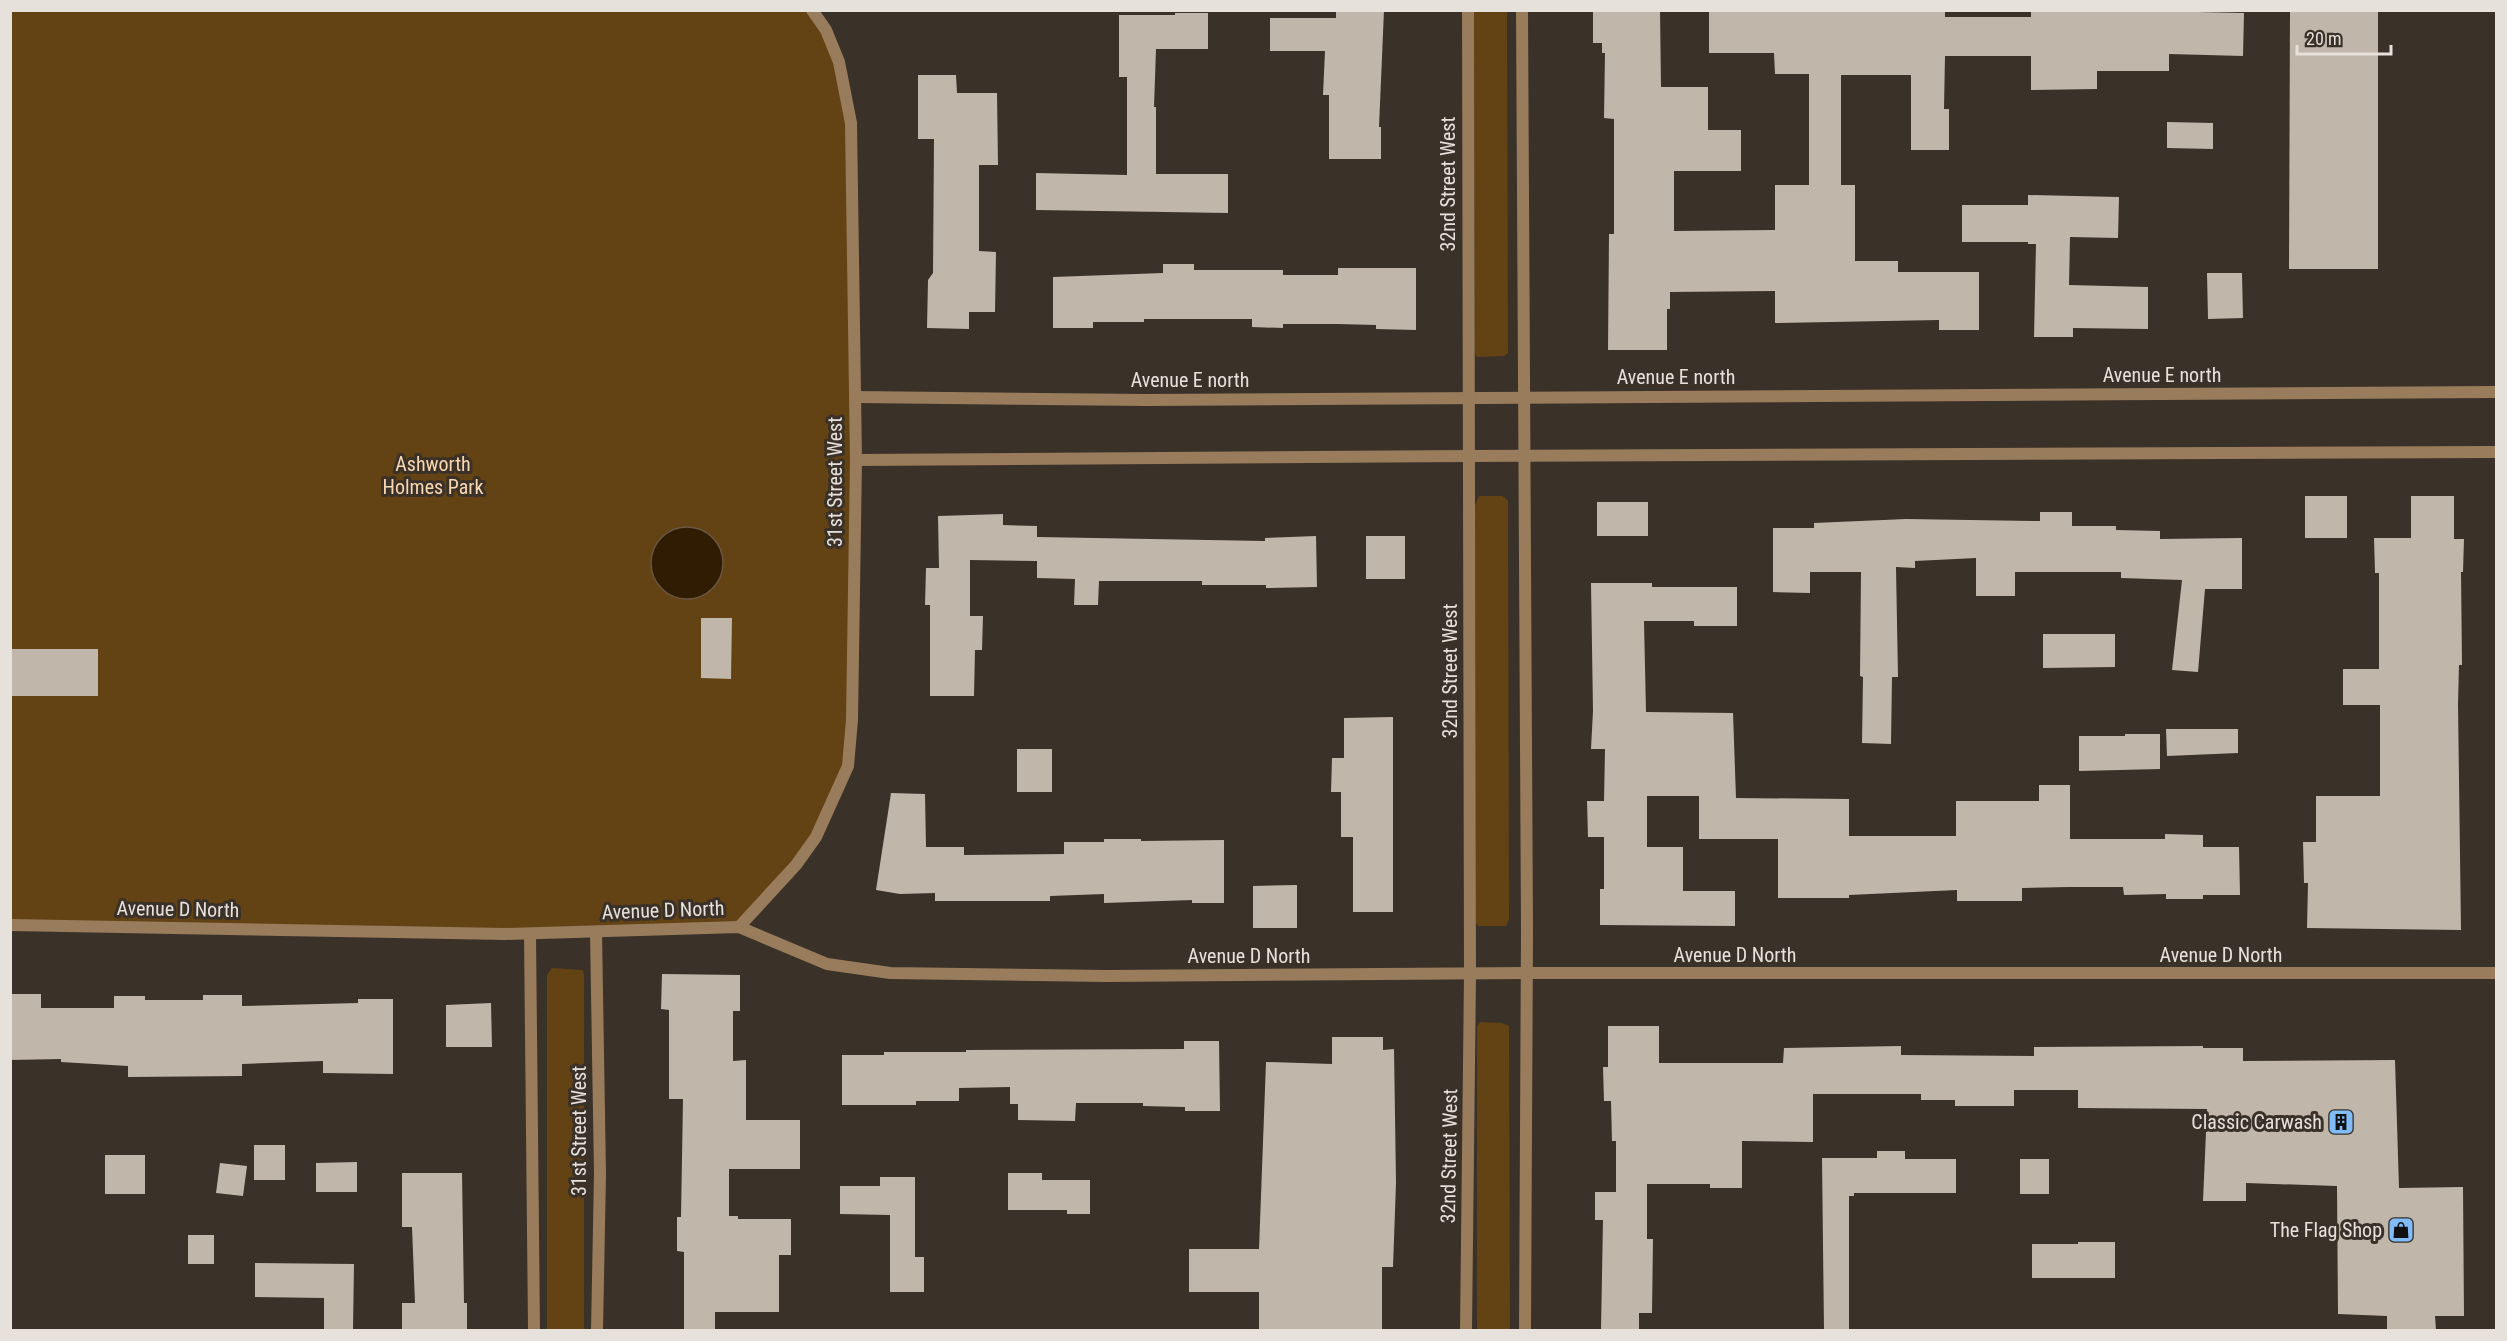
<svg xmlns="http://www.w3.org/2000/svg" width="2507" height="1341" font-family="'Roboto Condensed',sans-serif">
  <style>
    .green { fill: #634214 }
    .water { fill: #301c02; stroke: #675743; stroke-width: 1.5 }
    .building { fill: #c1b6aa }
    .lines { fill: none; stroke-linecap: round; stroke-linejoin: round }
    .street { stroke: #987c5c; stroke-width: 12 }
    .labels { text-anchor: middle; stroke-width: 6; stroke-linejoin: round; paint-order: stroke }
    .street-label { font-size: 20px; fill: #e7e1db; stroke: #3a3128 }
    .park-label { font-size: 20px; fill: #f9d7b1; stroke: #3a3128 }
    .poi-label { font-size: 20px; fill: #e7e1db; stroke: #3a3128; text-anchor: end }
  </style>
  <rect width="100%" height="100%" fill="#3a3128"/>
  <g class="green">
    <polygon points="11,11 812,11 826,30 851,123 855,397 848,766 816,837 739,927 530,934 11,925"/>
    <polygon points="1474,11 1507,11 1508,353 1504,356 1477,357 1475,353"/>
    <polygon points="1479,496 1502,496 1508,500 1509,919 1506,926 1478,926 1476,923 1475,505"/>
    <polygon points="552,968 583,970 584,974 584,1330 547,1330 547,975"/>
    <polygon points="1480,1022 1502,1023 1509,1026 1510,1330 1477,1330 1477,1026"/>
  </g>
  <circle class="water" cx="687" cy="563" r="36"/>
  <g class="building">
    <polygon points="1336,10 1384,10 1379,127 1381,127 1381,159 1329,159 1329,95 1323,95 1325,51 1270,51 1270,18 1336,18"/>
    <polygon points="1593,10 1660,10 1661,87 1708,87 1708,130 1741,130 1741,171 1674,171 1674,231 1775,230 1775,185 1809,185 1809,74 1775,74 1774,53 1709,53 1709,10 1945,10 1945,17 2031,17 2031,12 2104,10 2244,13 2243,56 2169,54 2169,71 2097,71 2097,89 2031,90 2031,56 1945,56 1944,109 1949,109 1949,150 1911,150 1911,75 1841,75 1841,185 1855,185 1855,261 1898,261 1898,272 1979,272 1979,330 1939,330 1939,320 1775,323 1775,291 1670,292 1670,309 1667,309 1667,350 1608,350 1609,234 1614,234 1614,119 1604,118 1605,53 1602,53 1602,43 1593,43"/>
    <polygon points="2290,10 2378,10 2378,269 2289,269"/>
    <polygon points="1175,13 1208,13 1208,49 1156,49 1154,107 1156,107 1156,174 1228,174 1228,213 1036,210 1036,173 1127,175 1127,77 1119,77 1119,15 1175,15"/>
    <polygon points="918,75 956,75 957,93 997,93 998,165 979,165 979,251 996,252 995,312 969,312 969,329 927,328 928,280 933,273 934,139 918,139"/>
    <polygon points="2167,122 2213,123 2213,149 2167,148"/>
    <polygon points="2028,195 2119,197 2118,238 2070,237 2069,285 2148,287 2148,329 2073,328 2073,337 2034,337 2036,244 2028,244 2028,242 1962,242 1962,205 2028,205"/>
    <polygon points="1163,264 1194,264 1194,270 1283,270 1283,275 1338,275 1338,268 1416,268 1416,330 1376,329 1376,325 1338,324 1283,324 1283,328 1252,327 1252,319 1144,319 1144,322 1093,322 1093,328 1053,328 1053,277 1163,273"/>
    <polygon points="2207,273 2242,273 2243,318 2208,319"/>
    <rect x="2305" y="496" width="42" height="42"/>
    <polygon points="2411,496 2454,496 2454,539 2464,539 2463,572 2461,572 2462,665 2459,665 2458,704 2461,930 2307,928 2308,883 2304,883 2303,842 2316,842 2316,796 2380,796 2380,705 2343,705 2343,669 2379,669 2379,573 2375,573 2374,538 2411,538"/>
    <rect x="1597" y="502" width="51" height="34"/>
    <polygon points="2040,512 2072,512 2072,526 2116,526 2116,530 2160,531 2160,539 2242,538 2242,589 2205,589 2198,672 2172,670 2182,580 2121,578 2121,572 2015,572 2015,596 1976,596 1976,558 1915,561 1915,568 1896,567 1898,677 1892,677 1891,744 1862,743 1863,677 1860,676 1861,572 1810,572 1810,593 1773,592 1773,528 1814,528 1814,523 1906,519 2040,521"/>
    <polygon points="1003,514 1003,525 1037,526 1037,537 1265,541 1265,538 1316,536 1317,587 1266,588 1266,585 1202,585 1202,581 1099,581 1098,605 1074,605 1075,579 1037,578 1037,561 970,560 970,616 983,616 982,650 975,650 974,696 930,696 930,605 925,605 926,568 939,568 938,516"/>
    <rect x="1366" y="536" width="39" height="43"/>
    <polygon points="1591,583 1652,583 1652,587 1737,587 1737,626 1694,626 1694,621 1644,621 1646,712 1733,713 1736,798 1849,799 1849,836 1956,836 1956,801 2039,801 2039,785 2070,785 2070,839 2165,839 2165,834 2203,835 2203,847 2239,847 2240,895 2203,895 2203,899 2166,899 2166,894 2124,895 2123,887 2069,887 2022,888 2022,901 1957,901 1957,890 1849,895 1849,898 1778,898 1778,839 1699,839 1699,796 1647,796 1647,847 1683,847 1683,891 1735,891 1735,926 1600,925 1600,889 1604,889 1604,837 1588,837 1587,801 1604,801 1605,749 1591,749 1593,711"/>
    <polygon points="701,618 732,618 731,679 701,678"/>
    <polygon points="2043,634 2115,634 2115,667 2043,668"/>
    <rect x="10" y="649" width="88" height="47"/>
    <polygon points="1393,717 1393,912 1353,912 1353,837 1341,837 1341,792 1331,792 1332,758 1344,758 1344,718"/>
    <polygon points="2166,729 2238,729 2238,753 2167,756"/>
    <polygon points="2125,734 2160,734 2160,769 2079,771 2079,736 2125,736"/>
    <rect x="1017" y="749" width="35" height="43"/>
    <polygon points="891,793 925,794 926,847 964,847 964,855 1064,854 1064,842 1104,842 1104,839 1141,839 1141,841 1224,840 1224,903 1192,903 1192,900 1104,903 1104,894 1050,896 1050,901 935,901 935,893 900,894 876,890"/>
    <polygon points="1297,885 1297,928 1253,928 1253,886"/>
    <polygon points="662,974 740,975 740,1011 733,1011 733,1061 746,1060 746,1120 800,1120 800,1169 729,1169 729,1216 738,1216 738,1219 791,1219 791,1255 779,1255 779,1312 715,1312 715,1330 684,1330 684,1252 677,1251 677,1217 681,1217 683,1099 669,1099 669,1010 661,1009"/>
    <polygon points="10,994 41,994 41,1008 114,1008 114,996 145,996 145,1000 203,1000 203,995 242,995 242,1006 358,1003 358,999 393,999 393,1074 323,1073 323,1061 242,1064 242,1076 128,1077 128,1066 61,1062 61,1059 10,1060"/>
    <polygon points="491,1003 492,1047 446,1047 446,1005"/>
    <polygon points="1608,1026 1659,1026 1659,1063 1783,1063 1784,1048 1901,1046 1901,1055 2034,1056 2034,1047 2203,1046 2203,1048 2243,1048 2243,1061 2395,1060 2399,1188 2463,1187 2464,1316 2435,1316 2436,1330 2387,1330 2387,1316 2338,1314 2337,1186 2246,1183 2246,1201 2203,1201 2207,1109 2078,1108 2078,1090 2014,1090 2014,1106 1955,1106 1955,1100 1921,1100 1921,1094 1813,1094 1813,1142 1742,1141 1742,1188 1710,1188 1710,1184 1647,1184 1647,1239 1653,1239 1652,1313 1639,1313 1639,1330 1601,1330 1603,1220 1595,1220 1595,1192 1616,1192 1616,1141 1612,1141 1611,1101 1604,1101 1603,1067 1608,1067"/>
    <polygon points="1332,1037 1383,1037 1383,1050 1394,1049 1396,1183 1393,1267 1382,1267 1382,1330 1259,1330 1259,1292 1189,1292 1189,1249 1259,1249 1266,1062 1332,1064"/>
    <polygon points="1184,1041 1219,1041 1220,1111 1185,1111 1185,1107 1143,1106 1143,1103 1076,1103 1075,1121 1018,1120 1018,1104 1010,1104 1010,1087 959,1088 959,1101 916,1101 916,1105 842,1105 842,1055 884,1055 884,1052 966,1052 966,1050 1184,1049"/>
    <rect x="254" y="1145" width="31" height="35"/>
    <polygon points="1877,1151 1905,1151 1905,1159 1956,1159 1956,1193 1854,1193 1854,1196 1849,1196 1849,1330 1824,1330 1822,1158 1877,1158"/>
    <rect x="105" y="1155" width="40" height="39"/>
    <rect x="2020" y="1159" width="29" height="35"/>
    <polygon points="357,1162 357,1192 316,1192 316,1163"/>
    <polygon points="220,1163 247,1166 243,1196 216,1193"/>
    <polygon points="402,1173 462,1173 464,1303 467,1303 467,1330 402,1330 402,1303 415,1303 412,1227 402,1227"/>
    <polygon points="1008,1173 1042,1173 1042,1180 1090,1180 1090,1214 1067,1214 1067,1210 1008,1210"/>
    <polygon points="880,1177 915,1177 915,1257 924,1257 924,1292 890,1292 890,1215 840,1214 840,1186 880,1186"/>
    <rect x="188" y="1235" width="26" height="29"/>
    <polygon points="2078,1242 2115,1242 2115,1278 2032,1278 2032,1244 2078,1244"/>
    <polygon points="255,1263 354,1264 353,1330 324,1330 324,1298 255,1297"/>
  </g>
  <g class="lines">
    <g class="street">
      <polyline points="1522,10 1527,930 1525,1330"/>
      <polyline points="855,397 1146,400 2496,392"/>
      <polyline points="856,460 1469,456 2496,452"/>
      <polyline points="10,925 505,934 739,927 827,964 890,973 1107,976 1527,973 2496,973"/>
      <polyline points="739,927 796,865 816,837 848,766 852,720 856,460 851,123 839,62 826,30 812,10"/>
      <polyline points="596,932 600,1174 597,1330"/>
      <polyline points="530,934 534,1330"/>
      <polyline points="1466,1330 1470,975 1468,10"/>
    </g>
  </g>
  <defs>
    <g id="building-square" transform="scale(1.35)"><rect x="-9" y="-9" width="18" height="18" rx="4" fill="#81bcfa" stroke="#3a3128"/><path d="M-4-6H4V6H1V3H-1V6H-4ZM-2.5-4.3h1.7v1.8h-1.7ZM.8-4.3h1.7v1.8H.8ZM-2.5-1h1.7V.8h-1.7ZM.8-1h1.7V.8H.8Z" fill="#111"/></g>
    <g id="shop-square" transform="scale(1.35)"><rect x="-9" y="-9" width="18" height="18" rx="4" fill="#81bcfa" stroke="#3a3128"/><path d="M-5-2.5h2.3a2.7 3.5 0 0 1 5.4 0H5L5.5 6h-11ZM-1.5-2.5h3a1.5 2.3 0 0 0-3 0Z" fill="#111"/></g>
  </defs>
  <g fill-rule="evenodd">
    <use href="#building-square" x="2341" y="1122"/>
    <use href="#shop-square" x="2401" y="1230"/>
  </g>
  <g class="labels">
    <g class="street-label">
      <text transform="translate(1448 184) rotate(-90)" y="7">32nd Street West</text>
      <text x="2162" y="382">Avenue E north</text>
      <text x="1676" y="384">Avenue E north</text>
      <text x="1190" y="387">Avenue E north</text>
      <text transform="translate(835 482) rotate(-90)" y="7">31st Street West</text>
      <text transform="translate(1450 671) rotate(-90)" y="7">32nd Street West</text>
      <text transform="translate(178 909) rotate(1)" y="7">Avenue D North</text>
      <text transform="translate(663 910) rotate(-2)" y="7">Avenue D North</text>
      <text x="1735" y="962">Avenue D North</text>
      <text x="2221" y="962">Avenue D North</text>
      <text x="1249" y="963">Avenue D North</text>
      <text transform="translate(579 1131) rotate(-90)" y="7">31st Street West</text>
      <text transform="translate(1449 1156) rotate(-89)" y="7">32nd Street West</text>
    </g>
    <g class="park-label">
      <text x="433" y="471">Ashworth<tspan x="433" dy="23">Holmes Park</tspan></text>
    </g>
    <g class="poi-label">
      <text x="2322" y="1129">Classic Carwash</text>
      <text x="2382" y="1237">The Flag Shop</text>
    </g>
  </g>
  <rect width="2507" height="1341" fill="none" stroke="#e7e1db" stroke-width="24"/>
  <path d="M2297 45v9h94v-9" fill="none" stroke="#e7e1db" stroke-width="3"/>
  <text x="2306" y="45" font-size="18" fill="#e7e1db" stroke="#3a3128" stroke-width="4.5" paint-order="stroke">20 m</text>
</svg>
